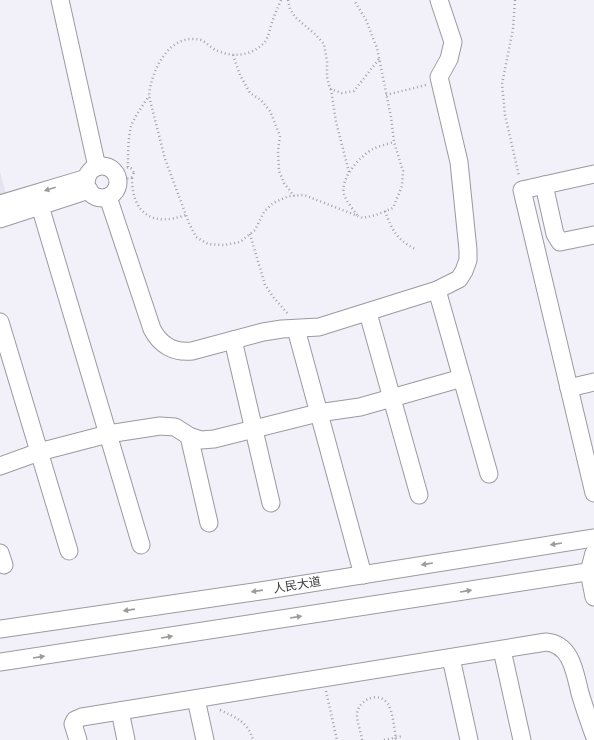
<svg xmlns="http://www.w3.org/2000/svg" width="594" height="740" font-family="Poppins,'Noto Sans SC',sans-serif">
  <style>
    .built { fill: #e4e3f0 }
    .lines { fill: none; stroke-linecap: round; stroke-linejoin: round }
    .minor-casing { stroke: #9a9aa1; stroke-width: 19 }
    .path { stroke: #a2a2a8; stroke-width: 2.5; stroke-dasharray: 1 3; stroke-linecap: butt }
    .minor { stroke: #fff; stroke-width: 17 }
    .oneway { fill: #9c9c9d }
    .labels { text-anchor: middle; stroke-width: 4; stroke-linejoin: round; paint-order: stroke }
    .street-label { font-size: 12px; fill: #38383b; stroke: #fff }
  </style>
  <rect width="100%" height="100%" fill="#f2f1f9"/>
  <polygon class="built" points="0,172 6,194 0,196"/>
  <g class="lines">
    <g class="minor-casing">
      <g id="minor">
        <polyline points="60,0 97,167"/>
        <circle cx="102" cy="182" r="16"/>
        <polyline points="594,174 522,190 594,493"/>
        <polyline points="544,185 555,234 560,242 594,235"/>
        <path d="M108,197L152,329C160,345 174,353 192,351L263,332L282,329L319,327L437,290L459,279L464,271L468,260V250L459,162L439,77L449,59L453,42L439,0"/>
        <polyline points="0,204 87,178"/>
        <polyline points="40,206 141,545"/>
        <polyline points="0,219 89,190"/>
        <polyline points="437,290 489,474"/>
        <polyline points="368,313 419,495"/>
        <polyline points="0,322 69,551"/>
        <polyline points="296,329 363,575"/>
        <polyline points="233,340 271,503"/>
        <polyline points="569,388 594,382"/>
        <polyline points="189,436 209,523"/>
        <polyline points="0,466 39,452 108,434 160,426 175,427 189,436 201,440 214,439 318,413 360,407 462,378"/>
        <polyline points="0,553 4,565"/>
        <polyline points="594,553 589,572 594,597"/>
        <polyline points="0,629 267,590 594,538"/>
        <polyline points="502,650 522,740"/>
        <polyline points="451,658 469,740"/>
        <polyline points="0,662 594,571"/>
        <polyline points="196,699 205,740"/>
        <polyline points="120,711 126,740"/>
        <path d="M78,740L73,724L75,720L82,717L546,642C572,644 575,674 580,693C584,707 589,721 594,735"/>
      </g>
    </g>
    <g class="path">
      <path d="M281,0C278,7 275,13 273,20C270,26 269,38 264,43C251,56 233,58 216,50C211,48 206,42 201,40C169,32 151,71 149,96L165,159L189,223L196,237L208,244L224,245L240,242L255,230L264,212L273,203L289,196L304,195L363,218L376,215L393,208L402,186L403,171L394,142L391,117L377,48L366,20L354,0"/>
      <polyline points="288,0 290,9 295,17 316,35 324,44 327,61 327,77 330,89 342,93 354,91 379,59"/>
      <polyline points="515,0 513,29 502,84 505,115 519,176"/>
      <polyline points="233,55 240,75 250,93 261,100 270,111 280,136 278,151 279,171 284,183 294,196"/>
      <polyline points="331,89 336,122 349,172"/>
      <polyline points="386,95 426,85"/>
      <path d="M128,167C128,154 128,139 131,126C135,116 143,105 149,96"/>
      <circle cx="128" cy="173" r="5.5"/>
      <path d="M132,178C132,214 153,227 186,215"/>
      <path d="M385,211C392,230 396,239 415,249"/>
      <path d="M357,215C353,209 346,201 344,194C340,178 360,156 373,149C379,146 387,144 394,142"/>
      <polyline points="250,234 265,285 274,298 289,315"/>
      <polyline points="326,691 337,740"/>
      <path d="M220,710C237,718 248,722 253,740"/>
      <path d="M362,740C361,732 357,723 357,715C357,700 379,690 388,704C393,712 394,728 396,738L394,740"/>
      <polyline points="384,740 403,736"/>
    </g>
    <use href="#minor" class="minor"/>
  </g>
  <defs><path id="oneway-solid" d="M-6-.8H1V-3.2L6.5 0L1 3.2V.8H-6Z"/></defs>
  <g class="oneway">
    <use href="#oneway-solid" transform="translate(50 189) rotate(163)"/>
    <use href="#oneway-solid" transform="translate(556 544) rotate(171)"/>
    <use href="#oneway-solid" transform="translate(427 564) rotate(171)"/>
    <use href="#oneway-solid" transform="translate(257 591) rotate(172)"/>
    <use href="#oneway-solid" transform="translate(466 591) rotate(-9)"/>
    <use href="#oneway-solid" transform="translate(129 610) rotate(172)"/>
    <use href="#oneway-solid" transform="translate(296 617) rotate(-9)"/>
    <use href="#oneway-solid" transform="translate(167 637) rotate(-9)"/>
    <use href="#oneway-solid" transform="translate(39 657) rotate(-9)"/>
  </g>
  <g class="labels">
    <g class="street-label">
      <text transform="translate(297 585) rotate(-9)" y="4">人民大道</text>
    </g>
  </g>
</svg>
